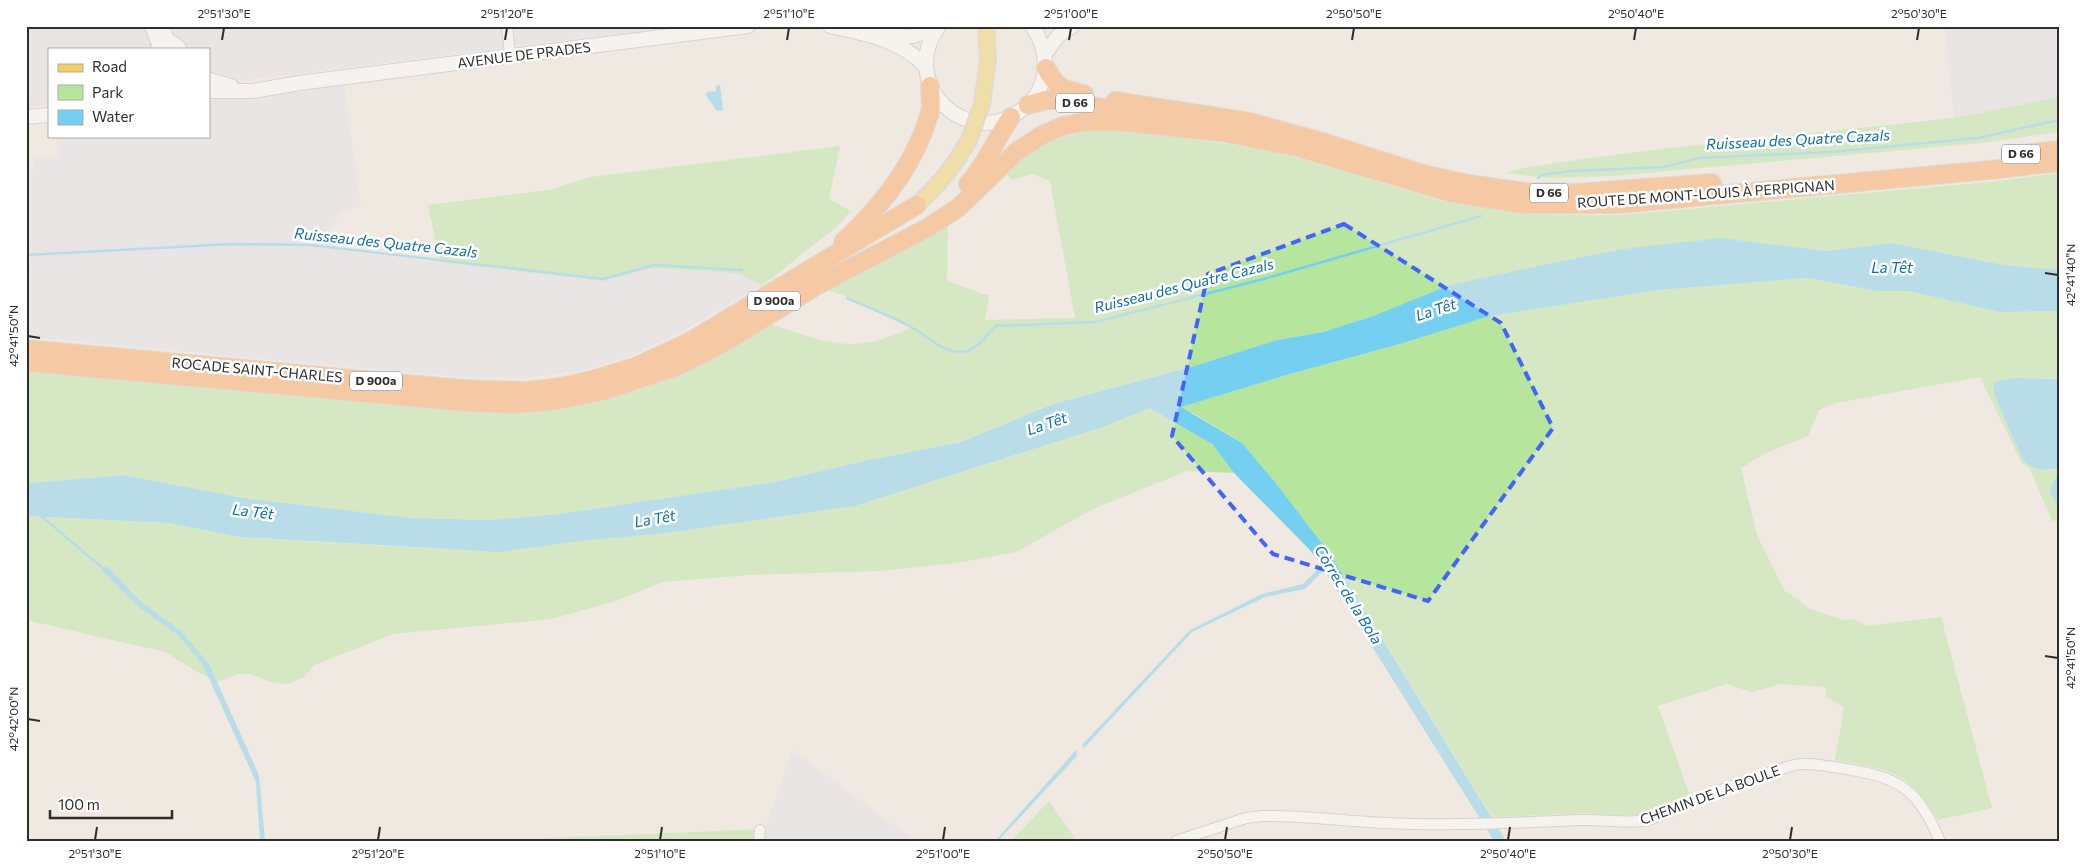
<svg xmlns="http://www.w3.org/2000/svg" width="2085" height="867" font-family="Commissioner,sans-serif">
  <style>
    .industrial { fill: #e3e1e8 }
    .green { fill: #b6e59e }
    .water { fill: #75cff0 }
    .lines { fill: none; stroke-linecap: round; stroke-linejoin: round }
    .stream { stroke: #75cff0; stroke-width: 2.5 }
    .street-casing { stroke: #b4b7c1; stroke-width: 12 }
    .secondary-casing { stroke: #b4b7c1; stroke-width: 16 }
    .primary-casing { stroke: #c9c9c9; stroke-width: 18 }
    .highway-casing { stroke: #c9c9c9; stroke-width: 20 }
    .street { stroke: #fff; stroke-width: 10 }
    .secondary { stroke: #fff; stroke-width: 14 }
    .primary { stroke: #f2d163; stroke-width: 15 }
    .highway { stroke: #ffa35c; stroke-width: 18 }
    .primary-bridge-casing { stroke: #c9c9c9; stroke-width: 18; stroke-linecap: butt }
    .primary-bridge { stroke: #f2d163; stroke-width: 15 }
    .marked { fill: none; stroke: #4264fb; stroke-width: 4; stroke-dasharray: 10 6; stroke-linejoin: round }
    .ticks { fill: none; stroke: #2e2e2e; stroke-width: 2 }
    .labels { text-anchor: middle; stroke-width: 5; stroke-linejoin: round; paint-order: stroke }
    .shield { fill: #fff; stroke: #6d6d6d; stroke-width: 1 }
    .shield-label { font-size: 12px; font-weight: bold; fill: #2e2e2e }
    .street-label { font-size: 14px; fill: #2e2e2e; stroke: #fff }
    .water-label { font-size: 15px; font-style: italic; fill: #0d6fa3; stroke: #fff }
    .neatline { fill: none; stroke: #2e2e2e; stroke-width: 2 }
    .ticks-label { font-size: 12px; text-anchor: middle; fill: #2e2e2e }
  </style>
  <rect width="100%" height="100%" fill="#efe9e1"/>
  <g class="industrial">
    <polygon points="26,26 680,26 209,85 209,49 49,49 49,104 26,107"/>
    <polygon points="1944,26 2059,26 2059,97 1954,118"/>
    <polygon points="344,84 361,206 342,211 331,229 327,236 337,250 603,281 652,268 736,273 763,285 683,331 631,356 585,370 527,378 464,377 26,337 26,269 32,269 26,206 26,172 34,171 34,158 59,156 57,136 209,136 209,100"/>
    <polygon points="792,750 915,841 763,841 765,829"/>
  </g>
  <g class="green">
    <path d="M2059,97V132L1981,143L1612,176C1577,178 1542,179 1507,173L1517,169L1575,160L1669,148L1954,118Z"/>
    <path d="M1108,129L1268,149L1450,203L1521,214L1618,215L1990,182L2059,173V270L2004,265L1892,243L1827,251L1722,238L1376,315L1323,332L1277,340L1191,367L1053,404L961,442L864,461L780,481L559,514L490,520L411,518L244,498L123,475L31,483L26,482V370L554,409C603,401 651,389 696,366C720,354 744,337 767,323C802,334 839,351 876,341C889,338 901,332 913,327L848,297L824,289L948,225L947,281L989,296L985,320L1075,318L1050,181L1033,174L1011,180L1005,171L1038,145L1079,133Z"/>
    <polygon points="840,146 829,199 851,211 840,224 763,285 736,273 652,268 603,281 440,262 428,205 548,190 591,177"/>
    <path d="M1807,278L1877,291H1908L2000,312L2059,311V379L2044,378L2047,471L2059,468L2054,500L2059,505V520L2052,521L2030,469L2021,462L1980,377L1835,403L1819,410L1808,436L1766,453L1741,468L1757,535L1784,590L1810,609L1843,620L1855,619L1865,626L1941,617L1992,808L1938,820C1908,769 1889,770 1835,760L1844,708L1826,696V687L1780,684L1752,692L1727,684L1658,706L1690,796L1647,813L1636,815L1619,816L1591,813L1492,817L1330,554L1242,443L1198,416L1180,407L1290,374L1400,344L1490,316L1659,290Z"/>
    <polygon points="1148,408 1212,444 1234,473 1187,471 1095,508 1016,552 956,563 881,571 749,575 663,582 616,601 552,619 393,634 314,665 304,677 288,684 274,683 251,674 239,674 217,682 196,671 165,652 26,620 26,516 169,523 239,537 440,549 659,534 855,506 1103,427"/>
    <polygon points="1049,801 1077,841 1011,841"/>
    <polygon points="765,829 763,841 499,840"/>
  </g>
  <g class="water">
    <polygon points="720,85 723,110 717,111 705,94 710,91 711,92 716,91 716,86"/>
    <polygon points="1722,238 1827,251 1892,243 2004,265 2059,270 2059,311 2000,312 1908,291 1877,291 1807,278 1659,290 1490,316 1400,344 1290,374 1181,407 1242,443 1274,481 1330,554 1506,841 1494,841 1324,570 1305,589 1265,597 1192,632 1084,748 1082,745 1190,630 1262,594 1303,584 1322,565 1308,548 1234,473 1212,444 1149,408 1103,427 855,506 659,534 587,540 499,552 239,537 169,523 26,516 26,482 31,483 123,475 244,498 411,518 490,520 559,514 780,481 864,461 961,442 1053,404 1191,367 1277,340 1323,332 1376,315 1447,286 1528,268 1623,249"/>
    <path d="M2014,378L2059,379V468C2044,471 2033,471 2023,460L1994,394L1993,388L1997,381Z"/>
    <polygon points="2057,475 2059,475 2059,505 2054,500 2050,491"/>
    <polygon points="107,566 140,601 181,631 209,664 259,775 265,841 260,841 256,782 203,665 178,635 136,605 101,570"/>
    <polygon points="1076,750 1077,756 998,841 995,841"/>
  </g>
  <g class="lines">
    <g class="stream">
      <polyline points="1538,178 1542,175 1573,171 1663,167 1699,158 1831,152 1978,138 2059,120"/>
      <polyline points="26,255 233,244 310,245 603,279 654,265 742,270"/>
      <path d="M847,298C869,308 891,316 911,327C929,336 943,356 966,351C977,349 988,334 996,326L1095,322L1260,280L1481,216"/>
      <polyline points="41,516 105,570"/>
    </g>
    <g class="street-casing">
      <g id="street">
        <polyline points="507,26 510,56"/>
        <polyline points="759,841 760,830"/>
        <path d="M1176,841L1246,818L1262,816C1303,815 1343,821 1384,823C1450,826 1515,823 1581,820C1604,819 1626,824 1649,820C1688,804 1726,786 1766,774C1775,771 1785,767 1795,765C1809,762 1826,766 1840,768C1897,777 1916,785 1940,841"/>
      </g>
    </g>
    <g class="secondary-casing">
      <g id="secondary">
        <polyline points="152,26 159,44 158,49"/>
        <polyline points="160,26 168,40 179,48"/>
        <path d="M830,26C863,33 902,40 925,66"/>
        <path d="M875,26C906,40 906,40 938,27"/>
        <path d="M939,26C896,84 969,154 1024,108C1033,101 1040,91 1043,80C1048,60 1044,43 1032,26"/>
        <polyline points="1045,54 1058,36 1072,26"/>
        <polyline points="209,80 231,86"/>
        <polyline points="209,91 253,91 299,83 748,26"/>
        <polyline points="26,117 49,115"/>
      </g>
    </g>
    <g class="primary-casing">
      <g id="primary">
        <polyline points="982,104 988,60 986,26"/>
        <path d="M917,205C938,186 955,165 969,140"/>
      </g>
    </g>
    <g class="highway-casing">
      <g id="highway">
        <path d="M1046,68C1056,87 1063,90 1084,94"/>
        <polyline points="1115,101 1250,122 1326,143 1423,174 1469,184 1526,192 1576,193 1712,183"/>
        <polyline points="1028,105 1046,100 1063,100 1129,113"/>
        <polyline points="1280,142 1452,193 1522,204 1618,204 1990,170 2059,162"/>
        <polyline points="2022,154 2059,150"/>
        <path d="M968,184C987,164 995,139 1011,117"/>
        <path d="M843,242C881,207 916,163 930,112C932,104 930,94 930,86"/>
        <polyline points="26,349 463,389 528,391 560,387 588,381 635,367 689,342 917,205"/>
        <polyline points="26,362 464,402 512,404 553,401 603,391 678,366 725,342 816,286 927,228 958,208 1016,152 1042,135 1063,126 1085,122 1115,121 1227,133 1291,146"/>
      </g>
    </g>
    <use href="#street" class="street"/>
    <use href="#secondary" class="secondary"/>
    <use href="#primary" class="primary"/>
    <use href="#highway" class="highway"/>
    <g class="primary-bridge-casing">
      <polyline id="primary-bridge" points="969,140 982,104"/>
    </g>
    <use href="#primary-bridge" class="primary-bridge"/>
  </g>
  <path d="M0 0H2085V867H0ZM1344,224L1501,323L1553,428L1428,601L1273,554L1172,436L1208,274Z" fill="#efe9e1" fill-opacity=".55" fill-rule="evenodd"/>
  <path class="marked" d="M1344,224L1501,323L1553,428L1428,601L1273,554L1172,436L1208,274Z"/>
  <path class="ticks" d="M222,40L224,28M505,40L507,28M787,40L789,28M1069,40L1071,28M1352,40L1354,28M1634,40L1636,28M1917,40L1919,28M2045,273L2058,275M28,336L40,338M2045,656L2058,658M28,719L40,721M95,840L97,827M378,840L380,827M660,840L662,827M943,840L945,827M1225,840L1227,827M1508,840L1510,827M1790,840L1792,827"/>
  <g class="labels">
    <g class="shield">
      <rect x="1056" y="93.5" width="38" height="19" rx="4"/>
      <rect x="2002" y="144.5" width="38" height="19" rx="4"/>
      <rect x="1530" y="183.5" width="38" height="19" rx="4"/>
      <rect x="748" y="291.5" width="52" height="19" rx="4"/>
      <rect x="350" y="371.5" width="52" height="19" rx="4"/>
    </g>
    <g class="shield-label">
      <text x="1075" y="107">D 66</text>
      <text x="2021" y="158">D 66</text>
      <text x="1549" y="197">D 66</text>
      <text x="774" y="305">D 900a</text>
      <text x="376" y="385">D 900a</text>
    </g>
    <g class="street-label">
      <text transform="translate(524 55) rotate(-7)" y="5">AVENUE DE PRADES</text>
      <text transform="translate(1706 194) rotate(-4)" y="5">ROUTE DE MONT-LOUIS À PERPIGNAN</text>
      <text transform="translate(257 370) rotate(5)" y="5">ROCADE SAINT-CHARLES</text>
      <text transform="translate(1710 795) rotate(-20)" y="5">CHEMIN DE LA BOULE</text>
    </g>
    <g class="water-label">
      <text transform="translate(1798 140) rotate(-3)" y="5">Ruisseau des Quatre Cazals</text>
      <text transform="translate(386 243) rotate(6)" y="5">Ruisseau des Quatre Cazals</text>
      <text x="1892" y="273">La Têt</text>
      <text transform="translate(1184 286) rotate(-14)" y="5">Ruisseau des Quatre Cazals</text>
      <text transform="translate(1436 310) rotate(-18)" y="5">La Têt</text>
      <text transform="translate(1047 424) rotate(-19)" y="5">La Têt</text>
      <text transform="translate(253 512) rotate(7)" y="5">La Têt</text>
      <text transform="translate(655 519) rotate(-10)" y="5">La Têt</text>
      <text transform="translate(1348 595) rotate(58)" y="5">Còrrec de la Bola</text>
    </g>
  </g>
  <rect width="2085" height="867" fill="none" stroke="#ffffff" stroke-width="55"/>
  <rect x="48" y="48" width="162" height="90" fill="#ffffff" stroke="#ababab"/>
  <rect x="58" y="64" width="25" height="8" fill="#f2d163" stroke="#ababab"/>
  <text x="92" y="72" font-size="15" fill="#2e2e2e">Road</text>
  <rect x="58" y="85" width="25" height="15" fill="#b6e59e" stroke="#ababab"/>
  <text x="92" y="98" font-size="15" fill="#2e2e2e">Park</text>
  <rect x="58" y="110" width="25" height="15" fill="#75cff0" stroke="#ababab"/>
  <text x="92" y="122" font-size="15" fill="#2e2e2e">Water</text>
  <path d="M50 810v8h122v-8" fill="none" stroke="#2e2e2e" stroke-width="2.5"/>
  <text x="58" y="810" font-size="15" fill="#2e2e2e" stroke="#ffffff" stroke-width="4" paint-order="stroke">100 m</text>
  <rect x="28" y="28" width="2030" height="812" class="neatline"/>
  <g class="ticks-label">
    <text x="224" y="18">2°51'30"E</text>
    <text x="507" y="18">2°51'20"E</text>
    <text x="789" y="18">2°51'10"E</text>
    <text x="1071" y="18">2°51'00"E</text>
    <text x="1354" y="18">2°50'50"E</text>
    <text x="1636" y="18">2°50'40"E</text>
    <text x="1919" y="18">2°50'30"E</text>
    <text transform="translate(2071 275) rotate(-90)" y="4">42°41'40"N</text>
    <text transform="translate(14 336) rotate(-90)" y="4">42°41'50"N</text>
    <text transform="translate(2071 658) rotate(-90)" y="4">42°41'50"N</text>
    <text transform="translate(14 719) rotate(-90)" y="4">42°42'00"N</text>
    <text x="95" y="858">2°51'30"E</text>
    <text x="378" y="858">2°51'20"E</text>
    <text x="660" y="858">2°51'10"E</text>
    <text x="943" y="858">2°51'00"E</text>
    <text x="1225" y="858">2°50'50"E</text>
    <text x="1508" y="858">2°50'40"E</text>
    <text x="1790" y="858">2°50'30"E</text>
  </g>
</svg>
